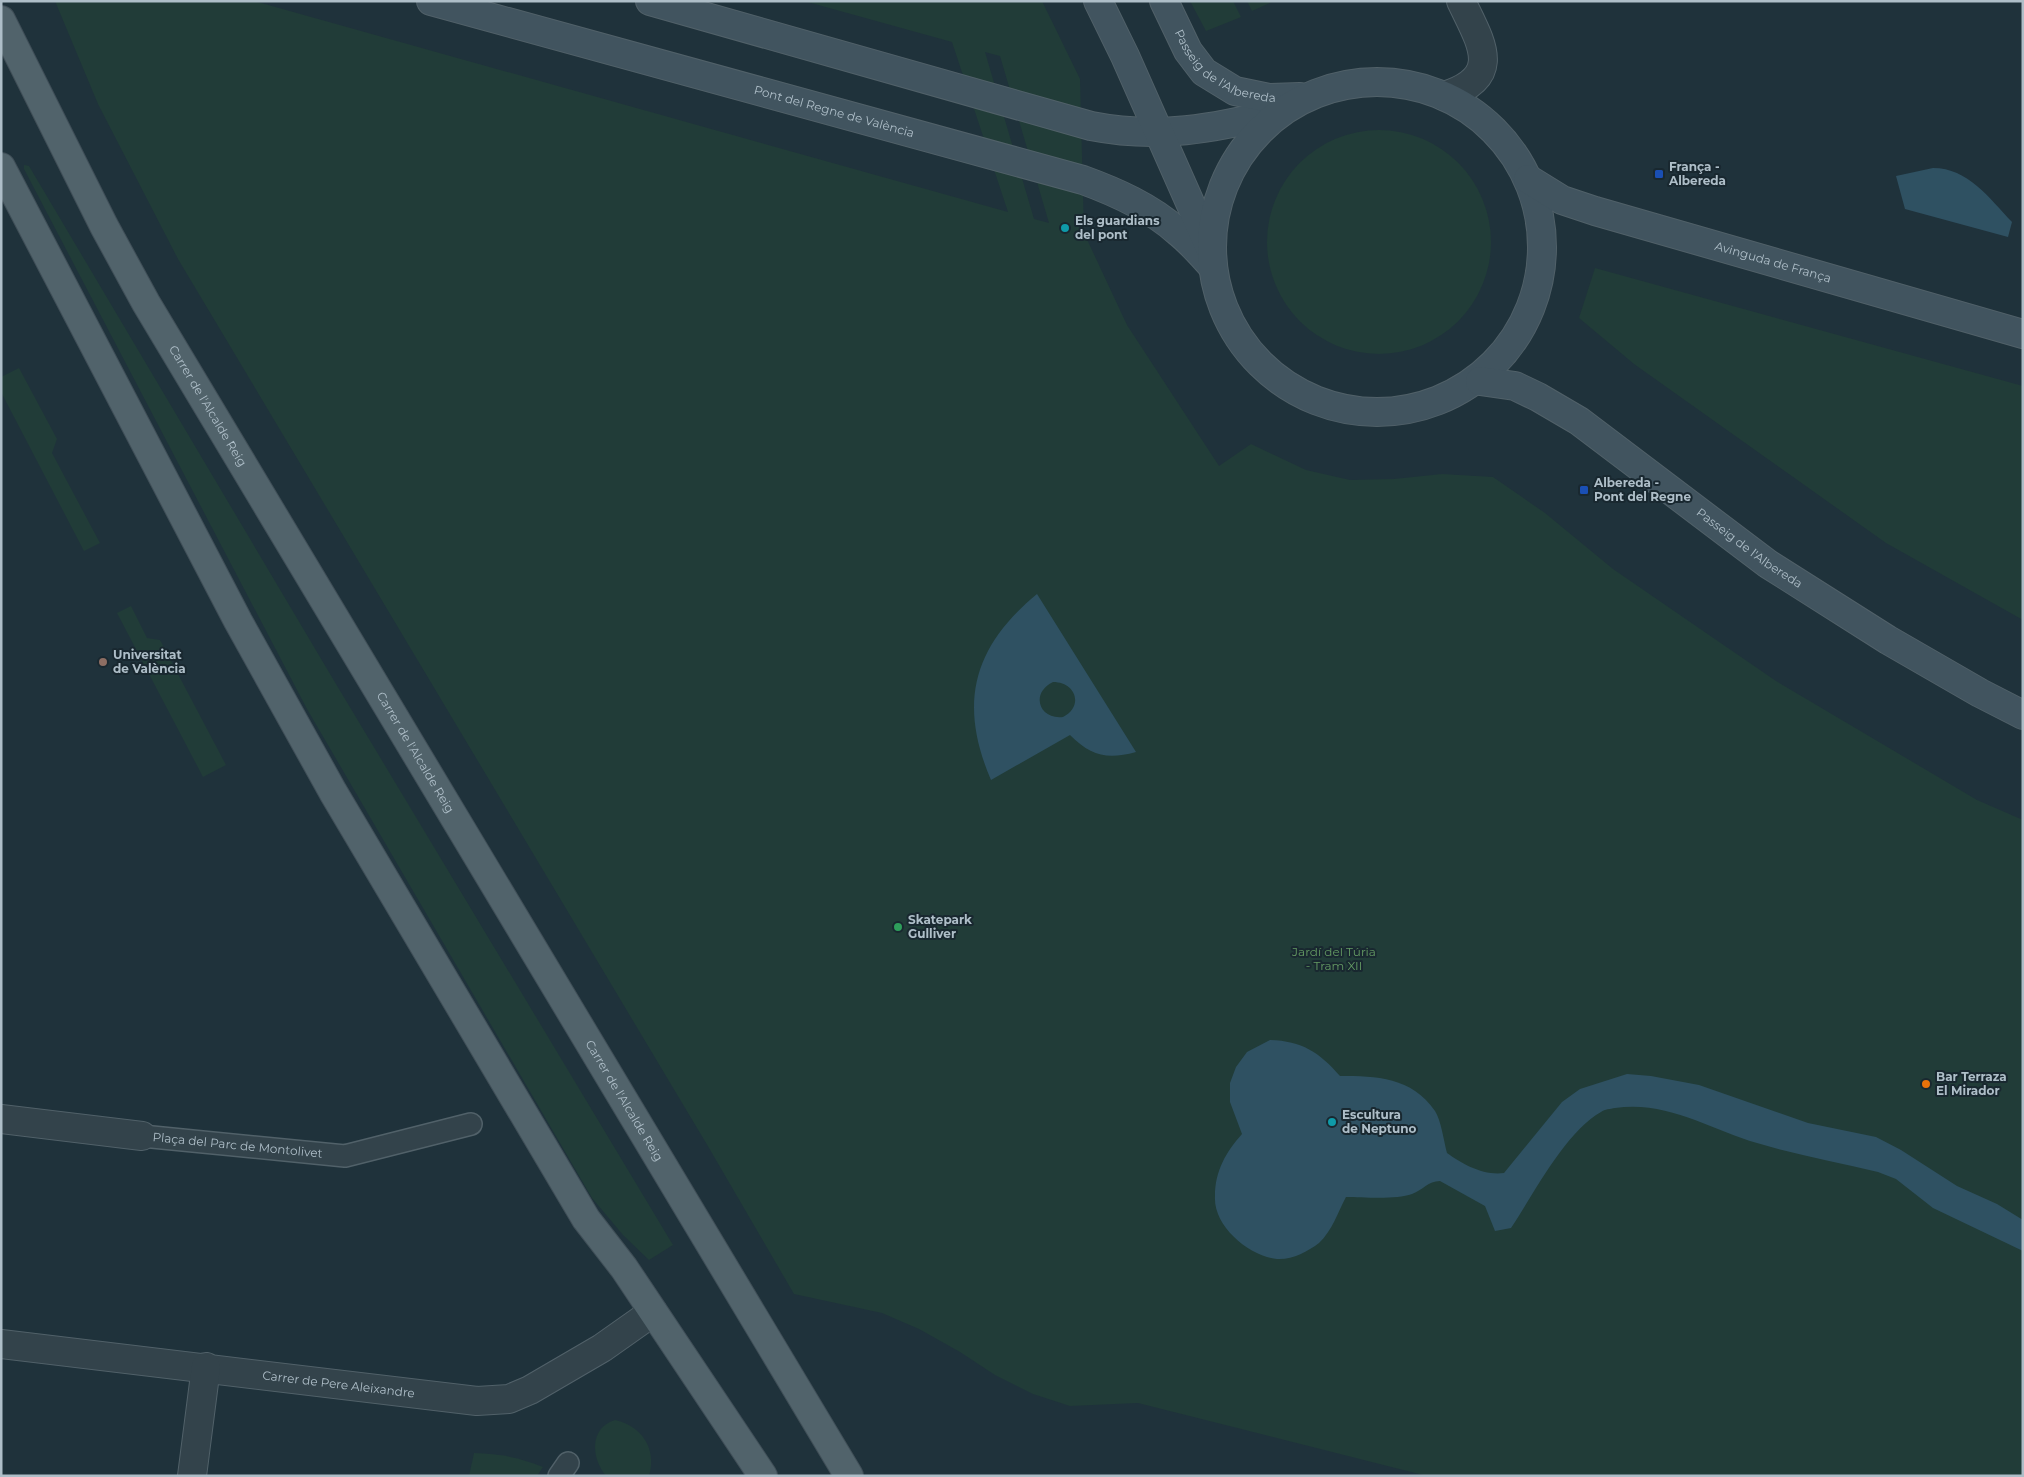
<svg xmlns="http://www.w3.org/2000/svg" width="2024" height="1477" font-family="Montserrat,sans-serif">
  <style>
    .green { fill: #213c38; fill-rule: evenodd }
    .water { fill: #2f5162; fill-rule: evenodd }
    .lines { fill: none; stroke-linecap: round; stroke-linejoin: round }
    .pedestrian-casing { stroke: #516169; stroke-width: 24 }
    .minor-casing { stroke: #516169; stroke-width: 30 }
    .secondary-casing { stroke: #516169; stroke-width: 30 }
    .primary-casing { stroke: #404f58; stroke-width: 30 }
    .pedestrian { stroke: #33434b; stroke-width: 21 }
    .minor { stroke: #33434b; stroke-width: 28 }
    .secondary { stroke: #41545f; stroke-width: 28 }
    .primary { stroke: #51636b; stroke-width: 28 }
    .transit-dot { fill: #1a4fb4; stroke: #192830; stroke-width: 2 }
    .culture-dot { fill: #0f9aa8; stroke: #192830; stroke-width: 2 }
    .education-dot { fill: #8d6e63; stroke: #192830; stroke-width: 2 }
    .leisure-dot { fill: #2e9e5b; stroke: #192830; stroke-width: 2 }
    .food-dot { fill: #e8710a; stroke: #192830; stroke-width: 2 }
    .labels { text-anchor: middle; stroke-width: 4; stroke-linejoin: round; paint-order: stroke }
    .street-label { font-size: 12px; fill: #aebec8; stroke: #192830 }
    .poi-label { font-size: 12px; font-weight: bold; fill: #aebec8; stroke: #192830; text-anchor: start }
    .park-label { font-size: 12px; fill: #649a63; stroke: #192830 }
  </style>
  <rect width="100%" height="100%" fill="#1f323b"/>
  <g class="green">
    <path d="M55,1H254L1008,212L952,42L804,1H1042L1080,79L1084,233L1127,325L1219,466L1251,444L1306,470L1350,480L1394,479L1442,474L1493,477L1545,513L1613,569L1776,681L1977,800L2023,820V1476H1427L1138,1403L1070,1406L1033,1394L995,1375L960,1352L919,1329L882,1313L794,1294L709,1148L178,259L98,104ZM985,52L1000,56L1049,223L1034,219Z"/>
    <polygon points="1190,1 1233,1 1241,17 1206,31"/>
    <polygon points="1247,1 1274,1 1252,11"/>
    <circle cx="1379" cy="242" r="112"/>
    <polygon points="24,165 29,166 333,679 673,1245 649,1260 623,1235 592,1198 307,709 24,169"/>
    <polygon points="1595,268 2023,386 2023,620 1886,543 1634,364 1579,318"/>
    <polygon points="19,368 57,439 52,453 100,543 84,551 1,392 1,377"/>
    <polygon points="131,606 147,638 160,640 226,765 203,777 117,613"/>
    <path d="M615,1420C642,1426 657,1449 649,1476H606C591,1458 589,1428 615,1420Z"/>
    <path d="M474,1453C500,1454 518,1457 543,1467L537,1476H469Z"/>
  </g>
  <g class="water">
    <path d="M1933,168C1968,168 1989,198 2012,222L2008,237L1905,209L1896,176Z"/>
    <path d="M1037,594L1136,752C1107,760 1091,756 1070,735L991,780C958,703 973,647 1037,594ZM1053,682C1076,682 1084,706 1063,717C1039,720 1030,693 1053,682Z"/>
    <path d="M1270,1040C1302,1041 1319,1052 1340,1076C1376,1076 1412,1077 1435,1111C1441,1120 1444,1142 1447,1153C1462,1164 1484,1176 1504,1173L1562,1102L1580,1089L1627,1074L1651,1076L1699,1085L1808,1123L1876,1137L1901,1150L1957,1186L1997,1204L2023,1220V1251L1933,1208L1896,1179L1878,1172C1838,1162 1796,1155 1757,1143C1710,1129 1666,1100 1615,1108C1610,1109 1605,1109 1601,1112C1566,1131 1533,1195 1511,1228L1495,1231L1485,1206L1440,1181C1428,1181 1423,1190 1412,1194C1396,1200 1363,1197 1346,1197C1338,1212 1332,1231 1319,1243C1307,1252 1292,1260 1277,1259C1249,1256 1213,1226 1215,1196C1215,1171 1226,1152 1242,1134L1230,1102V1083L1236,1067L1247,1052Z"/>
  </g>
  <g class="lines">
    <g class="pedestrian-casing">
      <g id="pedestrian">
        <path id="s1" d="M142,1136L345,1156L471,1124"/>
        <polyline points="559,1476 568,1463"/>
      </g>
    </g>
    <g class="minor-casing">
      <g id="minor">
        <path d="M1444,96C1505,77 1481,43 1461,1"/>
        <polyline points="1,1119 142,1136"/>
        <path id="s2" d="M1,1344L477,1401L509,1399L530,1390L602,1348L653,1312"/>
        <polyline points="192,1476 206,1367"/>
      </g>
    </g>
    <g class="secondary-casing">
      <g id="secondary">
        <path id="s3" d="M431,1L1083,180C1116,192 1150,207 1177,231C1190,241 1201,254 1212,266"/>
        <path d="M650,1L1091,126C1157,139 1215,129 1279,112"/>
        <polyline points="1098,1 1125,56 1211,250"/>
        <path id="s4" d="M1164,1L1188,51L1204,72L1235,91L1269,98L1300,97"/>
        <circle cx="1377" cy="247" r="165"/>
        <path id="s5" d="M1528,179L1562,200L1595,211L2023,334"/>
        <path id="s6" d="M1480,381L1515,386L1538,397L1579,421L1768,564L1888,640L1980,693L2023,715"/>
      </g>
    </g>
    <g class="primary-casing">
      <g id="primary">
        <path id="s7" d="M1,20L104,226L146,303L849,1476"/>
        <polyline points="1,167 238,621 333,792 586,1219 624,1268 763,1476"/>
      </g>
    </g>
    <use href="#pedestrian" class="pedestrian"/>
    <use href="#minor" class="minor"/>
    <use href="#secondary" class="secondary"/>
    <use href="#primary" class="primary"/>
  </g>
  <g class="transit-dot">
    <rect x="1654" y="169" width="10" height="10" rx="2.5"/>
    <rect x="1579" y="485" width="10" height="10" rx="2.5"/>
  </g>
  <g class="culture-dot">
    <circle cx="1065" cy="228" r="5"/>
    <circle cx="1332" cy="1122" r="5"/>
  </g>
  <circle class="education-dot" cx="103" cy="662" r="5"/>
  <circle class="leisure-dot" cx="898" cy="927" r="5"/>
  <circle class="food-dot" cx="1926" cy="1084" r="5"/>
  <g class="labels">
    <g class="street-label">
      <text dy="4" stroke="none"><textPath href="#s4" startOffset="96">Passeig de l'Albereda</textPath></text>
      <text dy="4" stroke="none"><textPath href="#s3" startOffset="418">Pont del Regne de València</textPath></text>
      <text dy="4" stroke="none"><textPath href="#s5" startOffset="260">Avinguda de França</textPath></text>
      <text dy="4" stroke="none"><textPath href="#s7" startOffset="438">Carrer de l'Alcalde Reig</textPath></text>
      <text dy="4" stroke="none"><textPath href="#s6" startOffset="321">Passeig de l'Albereda</textPath></text>
      <text dy="4" stroke="none"><textPath href="#s7" startOffset="842">Carrer de l'Alcalde Reig</textPath></text>
      <text dy="4" stroke="none"><textPath href="#s7" startOffset="1248">Carrer de l'Alcalde Reig</textPath></text>
      <text dy="4" stroke="none"><textPath href="#s1" startOffset="96">Plaça del Parc de Montolivet</textPath></text>
      <text dy="4" stroke="none"><textPath href="#s2" startOffset="340">Carrer de Pere Aleixandre</textPath></text>
    </g>
    <g class="poi-label">
      <text x="1669" y="171">França -<tspan x="1669" dy="14">Albereda</tspan></text>
      <text x="1075" y="225">Els guardians<tspan x="1075" dy="14">del pont</tspan></text>
      <text x="1594" y="487">Albereda -<tspan x="1594" dy="14">Pont del Regne</tspan></text>
      <text x="113" y="659">Universitat<tspan x="113" dy="14">de València</tspan></text>
      <text x="908" y="924">Skatepark<tspan x="908" dy="14">Gulliver</tspan></text>
      <text x="1936" y="1081">Bar Terraza<tspan x="1936" dy="14">El Mirador</tspan></text>
      <text x="1342" y="1119">Escultura<tspan x="1342" dy="14">de Neptuno</tspan></text>
    </g>
    <g class="park-label">
      <text x="1334" y="956">Jardí del Túria<tspan x="1334" dy="14">- Tram XII</tspan></text>
    </g>
  </g>
  <rect width="2024" height="1477" fill="none" stroke="#aebec8" stroke-width="5"/>
</svg>
